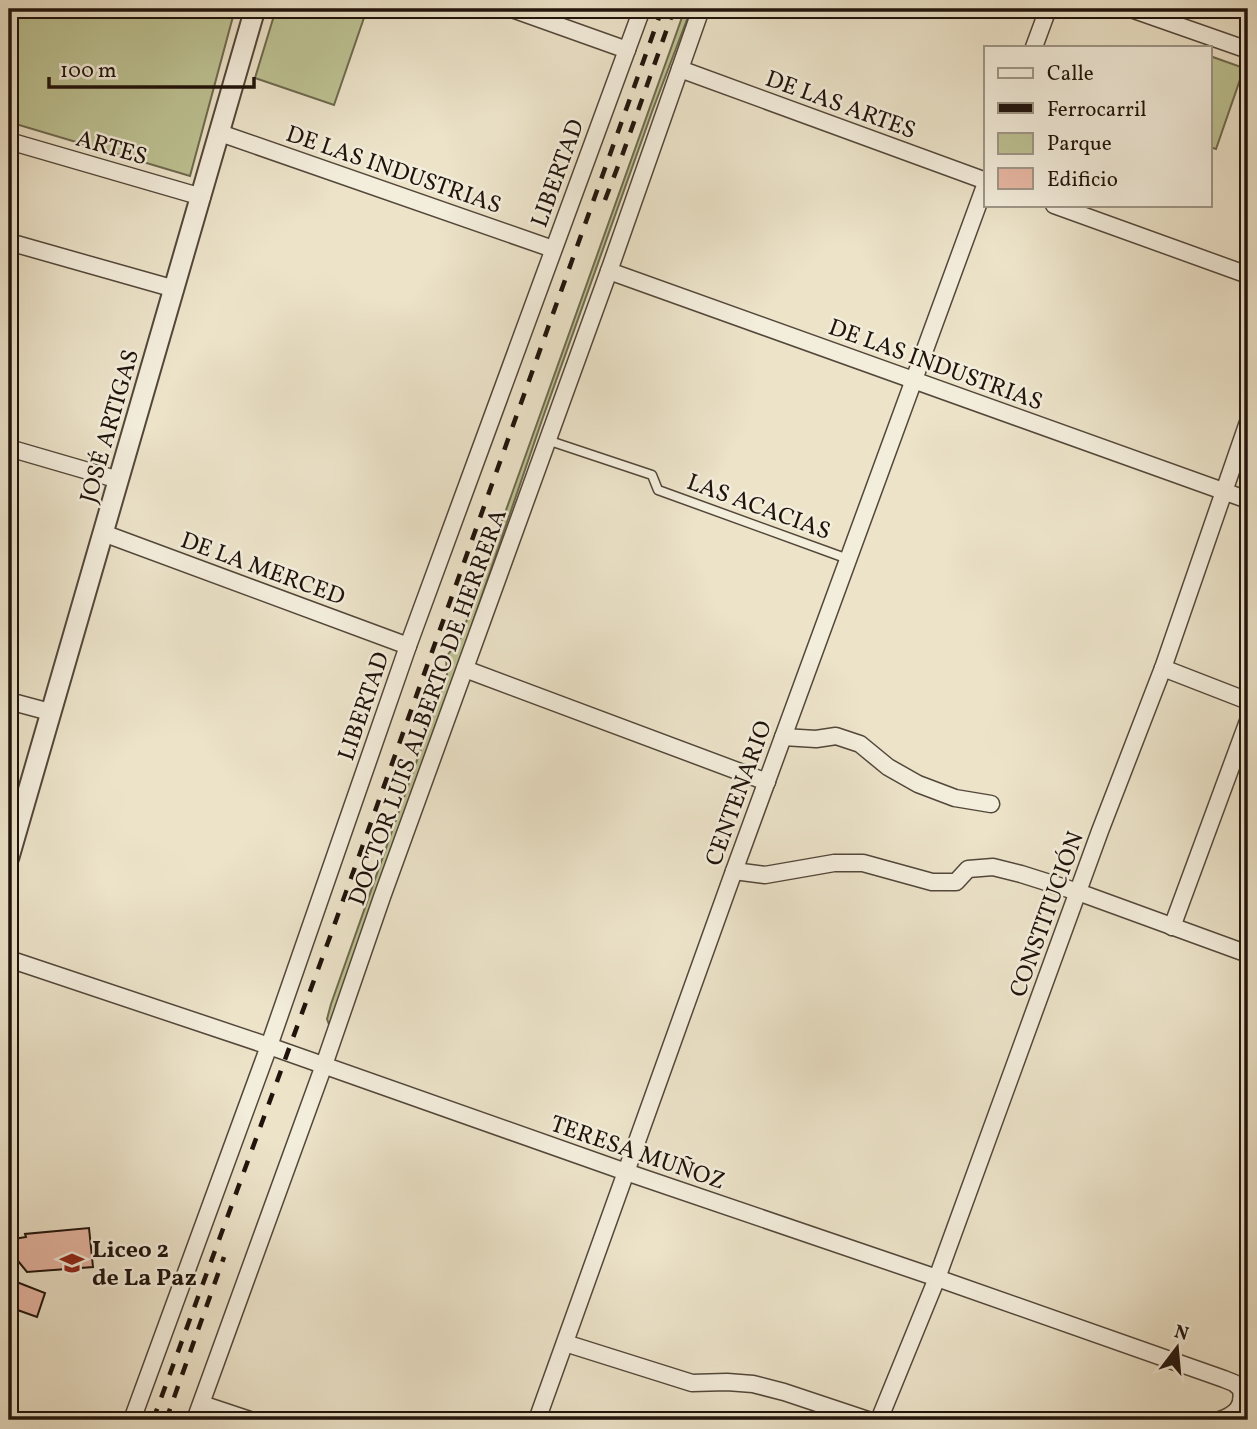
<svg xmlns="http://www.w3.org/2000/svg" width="1257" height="1429" font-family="Vollkorn,serif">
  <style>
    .green { fill: #bdc293; stroke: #6e6a4f; stroke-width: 2 }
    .building { fill: #e8b7a4; stroke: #20130b; stroke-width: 2 }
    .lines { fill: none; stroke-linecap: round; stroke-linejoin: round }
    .service-casing { stroke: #53473a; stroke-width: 11 }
    .minor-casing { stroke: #53473a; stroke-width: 19 }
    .tertiary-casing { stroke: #53473a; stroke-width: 23 }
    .service { stroke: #f3eddc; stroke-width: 8 }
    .minor { stroke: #f3eddc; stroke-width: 16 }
    .tertiary { stroke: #f3eddc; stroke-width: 19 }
    .rail { stroke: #20130b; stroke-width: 4.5; stroke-dasharray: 12 12; stroke-linecap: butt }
    .labels { text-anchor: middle; stroke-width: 5; stroke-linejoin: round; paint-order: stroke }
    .street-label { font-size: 24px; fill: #20130b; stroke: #f3eddc }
    .poi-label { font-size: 24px; font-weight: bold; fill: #20130b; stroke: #f3eddc; text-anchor: start }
  </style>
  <rect width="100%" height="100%" fill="#ece3c9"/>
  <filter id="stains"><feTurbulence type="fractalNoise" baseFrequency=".00286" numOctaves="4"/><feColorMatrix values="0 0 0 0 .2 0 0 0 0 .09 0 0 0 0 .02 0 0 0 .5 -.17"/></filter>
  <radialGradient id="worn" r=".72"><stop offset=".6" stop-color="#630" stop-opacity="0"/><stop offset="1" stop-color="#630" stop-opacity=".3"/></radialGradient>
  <g class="green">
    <polygon points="9,9 235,9 190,176 9,122"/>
    <polygon points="276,9 357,9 366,12 334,105 255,78"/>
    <polygon points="685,9 691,9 653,109 542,420 335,1025 330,1027 327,1019 331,1004 447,675 446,657 460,639"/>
    <polygon points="1210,56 1244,68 1216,149 1210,147"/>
  </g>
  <g class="building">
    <polygon points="89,1228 93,1267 27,1272 9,1250 10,1245 14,1239 26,1237 25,1234"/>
    <polygon points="9,1279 45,1293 37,1317 9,1307"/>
  </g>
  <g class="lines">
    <g class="service-casing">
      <polyline id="service" points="547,440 652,475 658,490 848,559"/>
    </g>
    <g class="minor-casing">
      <g id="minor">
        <polyline points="512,9 627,50"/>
        <polyline points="1131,9 1248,50"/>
        <polyline points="1034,47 1048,9"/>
        <polyline points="680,69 986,181"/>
        <polyline points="220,133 553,249"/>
        <polyline points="9,141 202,197"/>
        <polyline points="1054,205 1248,275"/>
        <polyline points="9,242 175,289"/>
        <polyline points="609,271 1248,500"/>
        <polyline points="9,448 119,480"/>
        <polyline points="103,533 408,646"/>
        <polyline points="1163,668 1248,701"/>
        <polyline points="465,669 767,782"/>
        <polyline points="9,701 50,712"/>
        <polyline points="783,737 816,739 836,736 860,744 888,767 918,784 955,798 991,804"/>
        <polyline points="734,871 765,875 834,863 863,863 932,882 956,882 968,869 993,867 1021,874 1078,892 1248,954"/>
        <polyline points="1172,927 1248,721"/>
        <path d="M9,959L269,1046L626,1172L937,1278L1224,1379L1234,1383L1241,1389C1244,1407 1236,1414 1220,1420"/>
        <polyline points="565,1343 692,1383 727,1382 753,1384 784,1392 868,1420"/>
        <polyline points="202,1404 250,1420"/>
        <polyline points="132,1420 269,1046 408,646 642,9"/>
        <polyline points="195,1420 324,1065 382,897 609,271 701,9"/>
        <polyline points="537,1420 734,871 986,183"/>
        <polyline points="879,1420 937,1278 1100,831 1163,668 1248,422"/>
      </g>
    </g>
    <g class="tertiary-casing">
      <polyline id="tertiary" points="9,857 255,9"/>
    </g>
    <use href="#service" class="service"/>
    <use href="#minor" class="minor"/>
    <use href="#tertiary" class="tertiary"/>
    <g class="rail">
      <polyline points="605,200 623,153 674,9"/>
      <polyline points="153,1420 335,923 662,9"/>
      <polyline points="166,1420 224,1257"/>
    </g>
  </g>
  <defs>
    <g id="school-bare" transform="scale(1.89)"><path d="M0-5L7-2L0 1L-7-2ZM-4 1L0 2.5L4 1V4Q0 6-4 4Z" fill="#8f2418" stroke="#f3eddc" stroke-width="2.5" paint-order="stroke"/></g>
  </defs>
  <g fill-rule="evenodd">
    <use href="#school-bare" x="72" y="1263"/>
  </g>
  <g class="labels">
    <g class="street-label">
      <text transform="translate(841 104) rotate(20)" y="8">DE LAS ARTES</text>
      <text transform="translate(112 147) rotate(16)" y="8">ARTES</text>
      <text transform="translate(394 169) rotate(19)" y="8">DE LAS INDUSTRIAS</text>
      <text transform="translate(557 173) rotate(-70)" y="8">LIBERTAD</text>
      <text transform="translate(936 364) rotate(20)" y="8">DE LAS INDUSTRIAS</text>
      <text transform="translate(109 426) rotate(-74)" y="8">JOSÉ ARTIGAS</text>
      <text transform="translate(759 506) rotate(20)" y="8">LAS ACACIAS</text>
      <text transform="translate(263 568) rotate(20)" y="8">DE LA MERCED</text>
      <text transform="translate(363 706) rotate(-71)" y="8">LIBERTAD</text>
      <text transform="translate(427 707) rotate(-70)" y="8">DOCTOR LUIS ALBERTO DE HERRERA</text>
      <text transform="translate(738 793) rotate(-70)" y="8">CENTENARIO</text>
      <text transform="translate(1046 914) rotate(-70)" y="8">CONSTITUCIÓN</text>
      <text transform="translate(638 1152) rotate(19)" y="8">TERESA MUÑOZ</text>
    </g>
    <g class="poi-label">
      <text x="92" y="1257">Liceo 2<tspan x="92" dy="28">de La Paz</tspan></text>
    </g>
  </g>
  <rect width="1257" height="1429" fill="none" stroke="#ece3c9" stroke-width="35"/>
  <rect x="10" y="10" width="1236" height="1408" fill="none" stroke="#20130b" stroke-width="3.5"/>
  <rect x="18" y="18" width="1222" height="1394" fill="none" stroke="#20130b" stroke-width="2"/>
  <rect x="984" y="46" width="228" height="161" fill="#f3eddc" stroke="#9f9688" stroke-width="2"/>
  <rect x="998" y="68" width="35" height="10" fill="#f3eddc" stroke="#9f9688" stroke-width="2"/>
  <text x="1047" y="80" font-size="21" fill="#20130b">Calle</text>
  <rect x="998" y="103" width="35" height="10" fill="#20130b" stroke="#9f9688" stroke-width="2"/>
  <text x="1047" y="116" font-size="21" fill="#20130b">Ferrocarril</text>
  <rect x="998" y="133" width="35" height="21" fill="#bdc293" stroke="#9f9688" stroke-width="2"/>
  <text x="1047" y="150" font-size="21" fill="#20130b">Parque</text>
  <rect x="998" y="168" width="35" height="21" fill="#e8b7a4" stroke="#9f9688" stroke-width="2"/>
  <text x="1047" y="186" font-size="21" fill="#20130b">Edificio</text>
  <g transform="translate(1177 1348) rotate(16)" stroke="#f3eddc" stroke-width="5" paint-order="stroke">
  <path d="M0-5L12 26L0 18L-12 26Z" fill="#20130b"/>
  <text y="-10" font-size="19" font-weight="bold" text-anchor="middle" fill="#20130b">N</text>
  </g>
  <path d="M49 77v10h205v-10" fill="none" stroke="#20130b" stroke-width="3.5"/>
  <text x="60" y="77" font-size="21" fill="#20130b" stroke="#f3eddc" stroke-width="5" paint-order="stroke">100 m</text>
  <rect width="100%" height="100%" filter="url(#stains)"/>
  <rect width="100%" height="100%" fill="url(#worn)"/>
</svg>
